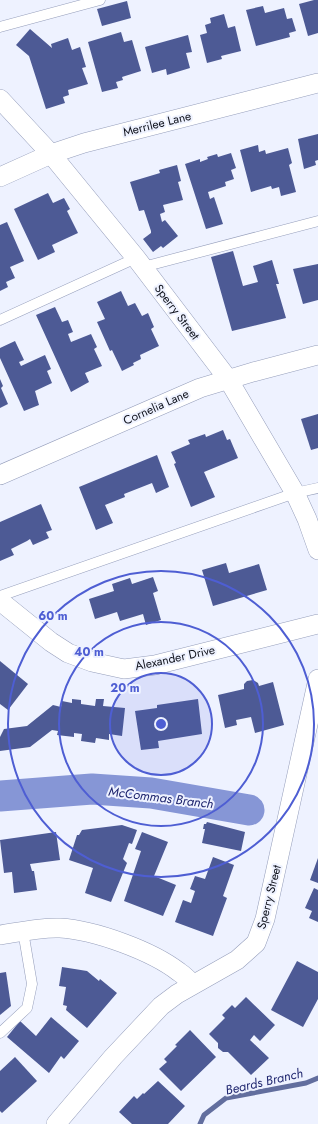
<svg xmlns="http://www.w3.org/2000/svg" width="318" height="1124" font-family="Jost,sans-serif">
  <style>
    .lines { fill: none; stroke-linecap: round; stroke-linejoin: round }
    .stream { stroke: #626e9e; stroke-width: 5 }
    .river { stroke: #8696d6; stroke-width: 31 }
    .building { fill: #4d5a95 }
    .lane-casing { stroke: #959ebb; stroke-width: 11 }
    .street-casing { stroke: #959ebb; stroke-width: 20 }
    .lane { stroke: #fff; stroke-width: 10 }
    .street { stroke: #fff; stroke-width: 19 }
    .ring { fill: none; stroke: #4e5ed3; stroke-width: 2 }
    .labels { text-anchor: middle; stroke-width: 4; stroke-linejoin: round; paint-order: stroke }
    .street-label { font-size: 12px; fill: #0e111b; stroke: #eef2ff }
    .water-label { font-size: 13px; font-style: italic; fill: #1e256e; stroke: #eef2ff }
    .centre { fill: #4e5ed3; stroke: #eef2ff; stroke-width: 2 }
    .ring-label { font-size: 12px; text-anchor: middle; font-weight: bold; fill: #4e5ed3; stroke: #eef2ff; stroke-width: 4; stroke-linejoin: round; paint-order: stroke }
  </style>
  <rect width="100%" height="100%" fill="#eef2ff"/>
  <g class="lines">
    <polyline class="stream" points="200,1124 204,1115 226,1098 306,1083 318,1078"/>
    <polyline class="river" points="0,796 92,789 151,793 249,810"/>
  </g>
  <g class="building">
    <polygon points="314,0 318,0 318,33 308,36 299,4"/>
    <polygon points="127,1 131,18 102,26 97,9"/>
    <polygon points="263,6 265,13 284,8 287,19 292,18 296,31 289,33 290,37 256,46 246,10"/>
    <polygon points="224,14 228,28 235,26 241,51 221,56 222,59 207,63 200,35 207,33 205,25 211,23 210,18"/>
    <polygon points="30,29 52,48 51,44 68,38 72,50 80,47 86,67 82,68 88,84 68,90 69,95 63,97 65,103 46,109 29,56 16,45"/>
    <polygon points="121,32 124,42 132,40 141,71 122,77 123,80 116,82 118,88 102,92 88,42"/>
    <polygon points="188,35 192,52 186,53 190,68 167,75 166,69 152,73 145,47"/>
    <polygon points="318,134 318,160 315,161 316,165 304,169 298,139"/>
    <polygon points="258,145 259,152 265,150 266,154 288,148 292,163 289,165 296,192 281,196 279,187 272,189 271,186 251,192 240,150"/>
    <polygon points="231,153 236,168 231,170 234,179 225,182 226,186 208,192 210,199 214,197 223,224 206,229 185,164 200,159 200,162 208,159 207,157 217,154 218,157"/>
    <polygon points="177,165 181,181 178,182 183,200 163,205 165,212 160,214 162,222 165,220 178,236 163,248 161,246 153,252 143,239 151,233 151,231 144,210 139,211 130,182 160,173 159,170"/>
    <polygon points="48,193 53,203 64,198 70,209 67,211 78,233 52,245 55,252 38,260 14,209"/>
    <polygon points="7,222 24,261 10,267 15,278 6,282 8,287 0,291 0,225"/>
    <polygon points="233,251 243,286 258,282 253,266 272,260 279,284 276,284 286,318 232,331 211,257"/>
    <polygon points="318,264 318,300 303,304 293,269"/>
    <polygon points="121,291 128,306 135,303 142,316 148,313 154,327 151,329 159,346 140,355 141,359 133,363 134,365 122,371 112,350 110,351 97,322 105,319 97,302"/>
    <polygon points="55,307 62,322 68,320 73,332 68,334 71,342 91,334 97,347 94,349 102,366 85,373 89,382 71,392 36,315"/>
    <polygon points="15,341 24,360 19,362 21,366 45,355 51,369 47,371 52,383 35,391 39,405 24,411 0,358 0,348"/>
    <polygon points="0,379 3,386 1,388 8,404 0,408"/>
    <polygon points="318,414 318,448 311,450 301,419"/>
    <polygon points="223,430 227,440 230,439 238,458 204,472 215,497 191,507 174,464 176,463 171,452 190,444 188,440 205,434 206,437"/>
    <polygon points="157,455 169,487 156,493 152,483 124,494 125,497 105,505 113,523 96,530 79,487"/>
    <polygon points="41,504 52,530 46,532 49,538 33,545 30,539 27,541 11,549 14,555 0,561 0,522"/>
    <polygon points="226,563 229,573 259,564 267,590 213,606 202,570"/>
    <polygon points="153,577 158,591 153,593 161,620 146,625 143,614 120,621 117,612 95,619 89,599 114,591 112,584 130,578 132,584"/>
    <polygon points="0,661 28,684 8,710 0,704"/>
    <polygon points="253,680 258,683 259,686 273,682 284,725 255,733 251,717 236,720 237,725 225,728 218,695 244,689 244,684 247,681"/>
    <polygon points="72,699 81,700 81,704 95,706 96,699 104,699 103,706 125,708 122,736 109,734 109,740 96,738 95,743 81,741 82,734 74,733 74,737 57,735 58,731 52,730 30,747 0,751 0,737 4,729 27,726 53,705 61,707 62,701 72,703"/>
    <polygon points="198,699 202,734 158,741 159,748 141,750 135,711 157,708 157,705"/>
    <polygon points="207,822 245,832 241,851 202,843 205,829 203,829 204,824 206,824"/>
    <polygon points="122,825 137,830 132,844 129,843 123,859 127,863 111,902 85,893 93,868 69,860 77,835 79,835 82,830"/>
    <polygon points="56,832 60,860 30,864 32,871 34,871 37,890 14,893 12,872 4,873 0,840"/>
    <polygon points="142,832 168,842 154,876 176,885 163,916 124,901 141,851 135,849"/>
    <polygon points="213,857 234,865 223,896 227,898 213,936 175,922 183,900 191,903 195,891 190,889 195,876 205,879"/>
    <polygon points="318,858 318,883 310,880"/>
    <polygon points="314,888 318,890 318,922 309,918 312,911 305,908"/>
    <polygon points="297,961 318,972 318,999 303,1027 271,1010"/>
    <polygon points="62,967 87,971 99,981 100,979 117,993 87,1028 66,1010 67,1006 63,1005 66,987 59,986"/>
    <polygon points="6,972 11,1006 0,1015 0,973"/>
    <polygon points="246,997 275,1025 260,1041 254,1035 250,1040 269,1058 251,1075 228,1052 223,1052 218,1048 218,1043 209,1034 225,1018 222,1015 232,1005 235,1008"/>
    <polygon points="51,1017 79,1041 64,1059 61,1056 49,1073 7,1037 20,1021 36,1036"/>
    <polygon points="190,1030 216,1057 181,1091 159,1069 167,1062 164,1059 177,1046 175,1045"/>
    <polygon points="15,1057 37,1081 2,1113 0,1111 0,1071"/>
    <polygon points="158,1081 185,1106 168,1124 132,1124 119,1112 134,1096 137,1099 143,1093 144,1094"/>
  </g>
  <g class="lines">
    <g class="lane-casing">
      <g id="lane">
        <polyline points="0,27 100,0"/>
        <polyline points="143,267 318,221"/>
        <polyline points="0,320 136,258"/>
        <polyline points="0,596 295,493 318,488"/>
        <polyline points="0,1033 27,1008 32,984 23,931"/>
      </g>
    </g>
    <g class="street-casing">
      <g id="street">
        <polyline points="0,99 51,154 136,258 228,379 295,493 307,519 318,550"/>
        <polyline points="0,177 51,154 84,143 318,83"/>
        <polyline points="0,475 200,388 253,372 318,355"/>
        <polyline points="0,601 51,642 68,653 92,662 124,669 155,665 318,624"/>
        <path d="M0,935C19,932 41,927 60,928C95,930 152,951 179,972C184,975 188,980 193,984"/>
        <polyline points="56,1124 113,1057 161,1006 177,994 237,960 256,943 265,919 318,679"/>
      </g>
    </g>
    <use href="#lane" class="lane"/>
    <use href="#street" class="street"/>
  </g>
  <circle cx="161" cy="724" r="51" fill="#4e5ed3" fill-opacity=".12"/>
  <g class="ring">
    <circle cx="161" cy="724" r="51"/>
    <circle cx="161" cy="724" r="102"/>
    <circle cx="161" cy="724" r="153"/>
  </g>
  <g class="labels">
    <g class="street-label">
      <text transform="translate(157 124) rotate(-14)" y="4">Merrilee Lane</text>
      <text transform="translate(177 312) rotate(53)" y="4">Sperry Street</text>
      <text transform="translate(156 407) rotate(-24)" y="4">Cornelia Lane</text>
      <text transform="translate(175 658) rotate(-12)" y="4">Alexander Drive</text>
      <text transform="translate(269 897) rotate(-76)" y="4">Sperry Street</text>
    </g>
    <g class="water-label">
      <text transform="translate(161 797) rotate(7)" y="5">McCommas Branch</text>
      <text transform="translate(264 1081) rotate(-13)" y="5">Beards Branch</text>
    </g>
  </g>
  <circle cx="161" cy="724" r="6" class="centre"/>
  <g class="ring-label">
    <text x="53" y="620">60 m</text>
    <text x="89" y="656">40 m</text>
    <text x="125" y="692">20 m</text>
  </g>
</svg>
